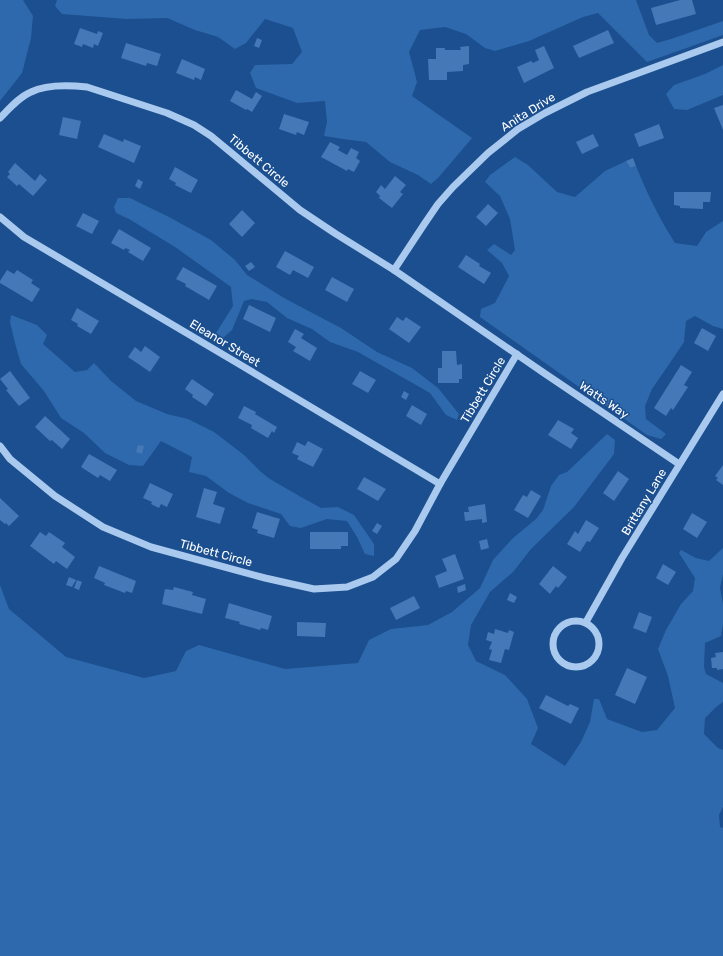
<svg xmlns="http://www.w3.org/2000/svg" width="723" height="956" font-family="Rubik,sans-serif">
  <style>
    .green { fill: #2e69ad }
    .building { fill: #4478b7 }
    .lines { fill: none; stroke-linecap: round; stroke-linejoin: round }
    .minor { stroke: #a9c9ee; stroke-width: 7 }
    .labels { text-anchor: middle; stroke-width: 3; stroke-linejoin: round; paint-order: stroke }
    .street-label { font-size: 12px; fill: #fff; stroke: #1b4f8f }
  </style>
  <rect width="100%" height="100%" fill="#1b4f8f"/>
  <g class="green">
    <polygon points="0,0 23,0 33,16 31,38 22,73 0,101"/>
    <polygon points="57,0 636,0 649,35 657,43 671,39 723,21 723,35 647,62 598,13 583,17 529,41 495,51 485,48 466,34 445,27 420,30 409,52 417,82 412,96 472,138 438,178 431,184 418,175 390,162 366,142 343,139 324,136 327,122 325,101 297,103 256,88 250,73 255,65 292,64 302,52 293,28 265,19 246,43 235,49 218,37 195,30 167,18 127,19 62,14 55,6"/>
    <polygon points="723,65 723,95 687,110 674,109 666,94 674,85 705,74"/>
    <path d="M515,157L528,165L557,192L575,197L605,171L626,161L630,168L636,166C647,193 659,218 675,243L697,246L706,232L723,221V329L713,326L695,316L686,321L684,342L672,360L652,389L645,406L646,419L666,434L661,439L647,435L480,317L481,309L495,303L509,276L502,263L487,250L494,244L511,255L515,250L510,219L500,196L485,182L490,175Z"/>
    <polygon points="118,198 130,198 169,217 211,240 235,260 247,275 284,298 341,328 377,352 412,368 438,388 459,414 457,420 446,415 430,393 358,352 330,342 312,329 287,318 267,302 252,299 244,301 232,330 223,338 216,333 233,306 231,287 175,247 129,219 116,213 114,207"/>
    <polygon points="11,315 37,325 47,335 43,344 75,372 87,370 94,363 111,381 136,401 167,414 188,419 214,432 244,455 261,472 270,479 301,497 321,508 338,507 354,515 374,544 374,556 365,554 357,537 347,521 327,519 301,528 290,526 281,514 248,503 229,493 206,476 189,472 192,457 161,441 143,466 129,465 105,453 84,433 61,418 44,391 21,364 15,343 10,322"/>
    <polygon points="607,434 615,440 614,454 574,507 531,549 513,572 490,592 471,625 468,645 476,661 505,675 527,699 538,728 531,744 565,766 581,742 590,722 594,699 599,699 607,719 642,732 657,730 675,708 668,676 658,649 666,630 681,604 693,591 695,578 679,553 681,550 696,558 709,561 723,548 723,574 720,588 723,604 723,624 721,636 705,643 704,667 706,674 723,683 723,702 716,707 705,718 704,734 718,748 723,750 723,807 719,815 720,827 723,828 723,956 0,956 0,585 9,609 66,657 144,678 176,671 186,651 199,645 285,669 358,663 369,640 391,629 428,625 452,612 480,588 493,560 513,538 536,519 543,510 551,486 559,475 567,472"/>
  </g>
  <g class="building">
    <polygon points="680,0 692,0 696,14 656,25 651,8"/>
    <polygon points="80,28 97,34 98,31 103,33 98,46 94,44 93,48 83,44 82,47 74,44"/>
    <polygon points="608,30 614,43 579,58 573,46"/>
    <polygon points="257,38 262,40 259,48 254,46"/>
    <polygon points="126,43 161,54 157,66 147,63 146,66 121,58"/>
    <polygon points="469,46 469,64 463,65 463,71 447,72 447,80 429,80 428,59 436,59 436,48 445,48 445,50 461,50 460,47"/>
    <polygon points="544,46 554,68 524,83 517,67 531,61 533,63 539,60 535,50"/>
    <polygon points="182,59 205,69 201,80 195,77 194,80 176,73"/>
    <polygon points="236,90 252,99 256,92 262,96 252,112 247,109 246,110 230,101"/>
    <polygon points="723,105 723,130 714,108"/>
    <polygon points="284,114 309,122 304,135 297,132 296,135 279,129"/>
    <polygon points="63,117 81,121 77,139 59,135"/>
    <polygon points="659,124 664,138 639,147 634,134"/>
    <polygon points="104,134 123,142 124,139 141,146 134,163 98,147"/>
    <polygon points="593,134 599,146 582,154 576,142"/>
    <polygon points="330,142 340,147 338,150 347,155 351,148 359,152 356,158 360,161 354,172 348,169 347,171 321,157"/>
    <polygon points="633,158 636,166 630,168 626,161"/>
    <polygon points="15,163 35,181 40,174 47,180 33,196 19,184 17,186 7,177 10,174 8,172"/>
    <polygon points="175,167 198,180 191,193 175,185 176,183 169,179"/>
    <polygon points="395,176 406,185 400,192 403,194 392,208 379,198 380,196 376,192 381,185 385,189"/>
    <polygon points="138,179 143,182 140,189 135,186"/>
    <polygon points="674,192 711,192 710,202 703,202 703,209 680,208 680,206 674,205"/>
    <polygon points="488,204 498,213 486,226 476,217"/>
    <polygon points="242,210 255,223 242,237 229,224"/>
    <polygon points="83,213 99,221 92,234 76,226"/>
    <polygon points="119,229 151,248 143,261 128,252 130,250 125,248 124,250 111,243"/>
    <polygon points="285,251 314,267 308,278 293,270 290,275 276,267"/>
    <polygon points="466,255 480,264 479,266 491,273 484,284 458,267"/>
    <polygon points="251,262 255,267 249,271 245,266"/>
    <polygon points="183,267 217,286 209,300 185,286 186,284 176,279"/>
    <polygon points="7,270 14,274 17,270 33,280 31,283 40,289 32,302 0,283 0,281"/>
    <polygon points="332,277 354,289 347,302 325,290"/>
    <polygon points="249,305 276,318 270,332 243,319"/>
    <polygon points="77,308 99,321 91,334 77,326 78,324 71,320"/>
    <polygon points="397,317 403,321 406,317 421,327 409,343 389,329"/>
    <polygon points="702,328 716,336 708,351 694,343"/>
    <polygon points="295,329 304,334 301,338 317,348 310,361 293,351 296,347 288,342"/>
    <polygon points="145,346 160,357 150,372 128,357 135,347 141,352"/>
    <polygon points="442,351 456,351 457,365 462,364 462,379 459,379 459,383 438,383 438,368 442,368"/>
    <polygon points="681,365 692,372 684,385 688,387 673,410 671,408 666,416 654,408"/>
    <polygon points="10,371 30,398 19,406 6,390 8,389 0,379"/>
    <polygon points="360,371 376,380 368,393 352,384"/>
    <polygon points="192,379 214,394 206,406 192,397 193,395 185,389"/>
    <polygon points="404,391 409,394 406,400 401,397"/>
    <polygon points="412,405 427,414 421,425 406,416"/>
    <polygon points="244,406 256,412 255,414 277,427 274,433 272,431 268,438 251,428 252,425 238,418"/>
    <polygon points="45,416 70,439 62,449 52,440 50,441 35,427"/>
    <polygon points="558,420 574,429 571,433 578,438 571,449 548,435"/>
    <polygon points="308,441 323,449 313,467 297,459 299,456 292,453 297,442 305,446"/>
    <polygon points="138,445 144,446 142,454 136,452"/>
    <polygon points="89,454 117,470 110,481 100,475 98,478 81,467"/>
    <polygon points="723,465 723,485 716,480 718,478 715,476"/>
    <polygon points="618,471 629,479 614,501 603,493"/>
    <polygon points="364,477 386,489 378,501 357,489"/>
    <polygon points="150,483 173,494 167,507 161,504 159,508 151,504 152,502 143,498"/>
    <polygon points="204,488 217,492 213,504 225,508 220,524 196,517"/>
    <polygon points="531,490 541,496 528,518 514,510 523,495 527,497"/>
    <polygon points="0,498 19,516 9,526 6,523 5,524 0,520"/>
    <polygon points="485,504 487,522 482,523 482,519 465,521 464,512 469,512 468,507"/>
    <polygon points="257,512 280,519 274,538 257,533 258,530 252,528"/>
    <polygon points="692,513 707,522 697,538 683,529"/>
    <polygon points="586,520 599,528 590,542 587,541 580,552 567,544 575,531 578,534"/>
    <polygon points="377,523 382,526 377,534 372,531"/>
    <polygon points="40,532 46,536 49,532 65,543 62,547 75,557 67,569 56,561 54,564 30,546"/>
    <polygon points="310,532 348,532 348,546 341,546 341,549 310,549"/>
    <polygon points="487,539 489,548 481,550 479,541"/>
    <polygon points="455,554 464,579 439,588 435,576 447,571 442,559"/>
    <polygon points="663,564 676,572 668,585 656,578"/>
    <polygon points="99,566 136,581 132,593 126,591 125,593 104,585 105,583 94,578"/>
    <polygon points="553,566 567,577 558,588 556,586 550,594 539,584"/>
    <polygon points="69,577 76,580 72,587 66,585"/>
    <polygon points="77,580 82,582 79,590 74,588"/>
    <polygon points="465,584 466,590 458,593 457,587"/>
    <polygon points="174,587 193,592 192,595 206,599 202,614 162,604 165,589 173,590"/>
    <polygon points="510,593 517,597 514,603 507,600"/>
    <polygon points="414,596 420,608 396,620 390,608"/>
    <polygon points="229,603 272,616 268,630 261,628 260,630 239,624 240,622 225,618"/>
    <polygon points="639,612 652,617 646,633 633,628"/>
    <polygon points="297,622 326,623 325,637 297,636"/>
    <polygon points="495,629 508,633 509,630 514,632 509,650 505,649 501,663 489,660 492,650 489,649 492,642 486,640 488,632 494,634"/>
    <polygon points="723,652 723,669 717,670 717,668 712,668 711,658 716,657 715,653"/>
    <polygon points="627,668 647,677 635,704 615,695"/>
    <polygon points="546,695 568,706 570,704 579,708 571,724 539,708"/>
  </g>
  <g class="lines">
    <g class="minor">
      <path d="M0,118C9,109 19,97 31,92C47,84 69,85 87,87L167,113L194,125L211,136L234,155L300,210L336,234L394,270L544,373L679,464"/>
      <polyline points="0,217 24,237 239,364 440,484"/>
      <polyline points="394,270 425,223 438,204 453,187 488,153 518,129 545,113 587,92 723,42"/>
      <polyline points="0,446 10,459 55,496 103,527 151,547 265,578 314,589 347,587 373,577 396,559 415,531 440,484 517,354"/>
      <circle cx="576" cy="644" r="23"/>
      <polyline points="586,622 622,558 723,394"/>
    </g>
  </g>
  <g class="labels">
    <g class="street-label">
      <text transform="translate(528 112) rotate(-32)" y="4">Anita Drive</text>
      <text transform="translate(259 161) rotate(40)" y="4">Tibbett Circle</text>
      <text transform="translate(225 343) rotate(31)" y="4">Eleanor Street</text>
      <text transform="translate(483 390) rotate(-59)" y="4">Tibbett Circle</text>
      <text transform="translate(604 400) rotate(34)" y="4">Watts Way</text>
      <text transform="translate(644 502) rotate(-59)" y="4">Brittany Lane</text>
      <text transform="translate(216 553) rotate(15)" y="4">Tibbett Circle</text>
    </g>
  </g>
</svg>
